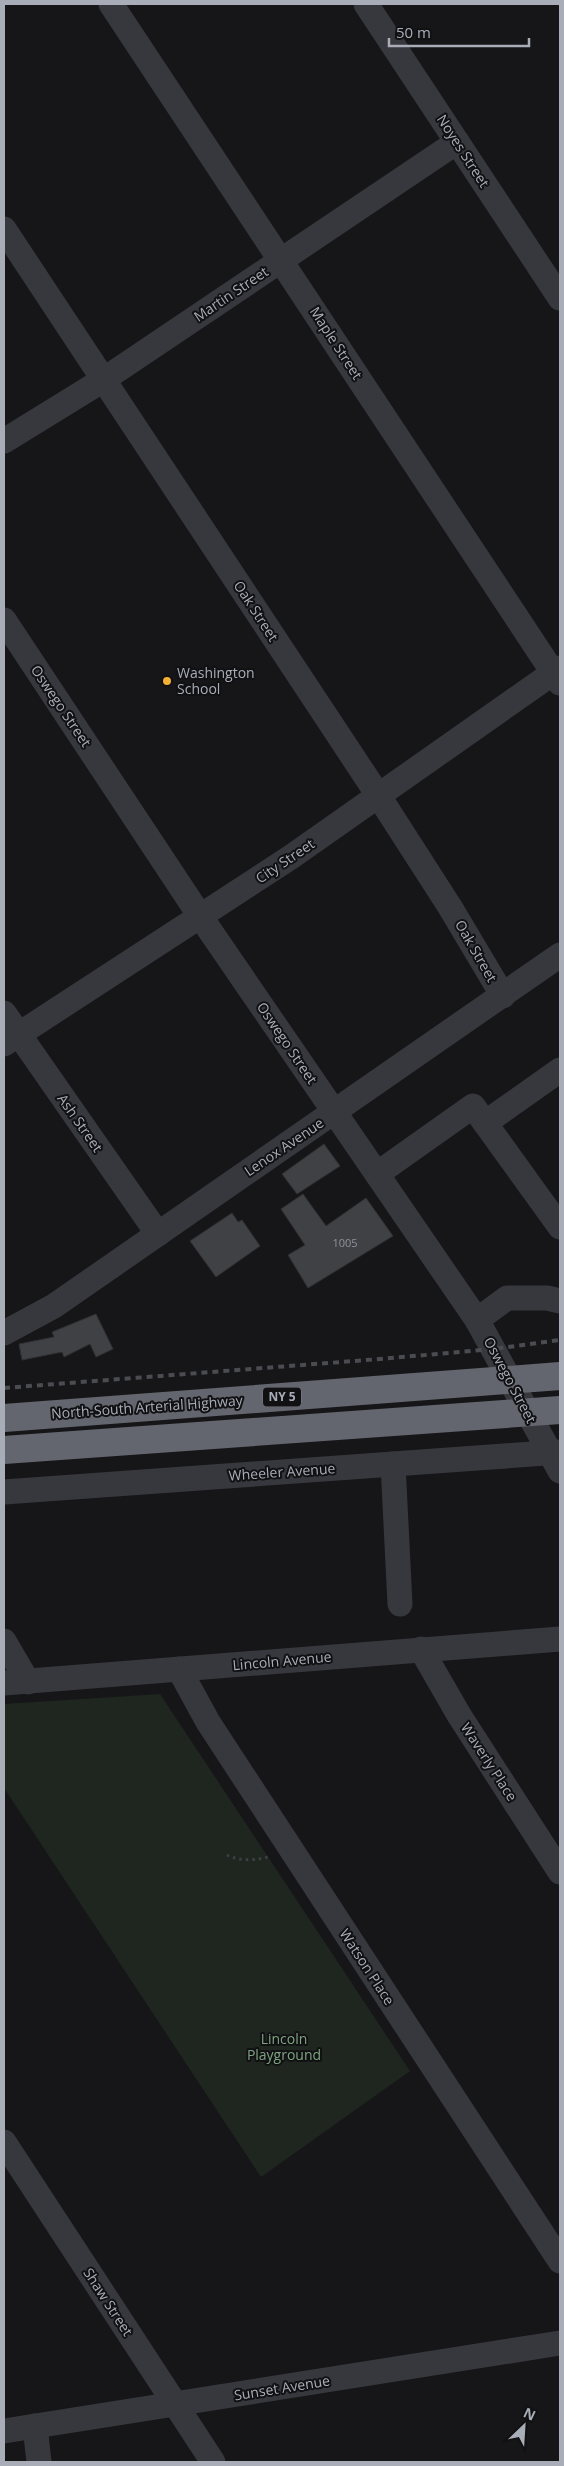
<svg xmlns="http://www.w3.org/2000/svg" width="564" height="2466" font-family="'Open Sans',sans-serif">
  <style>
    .green { fill: #1e261f }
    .building { fill: #404145; stroke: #303034 }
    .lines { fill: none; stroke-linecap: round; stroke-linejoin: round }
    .path { stroke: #3d3f44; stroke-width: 3; stroke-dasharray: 2.5 4; stroke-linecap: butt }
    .minor { stroke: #37383d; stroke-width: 25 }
    .highway { stroke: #63666e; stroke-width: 28 }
    .rail { stroke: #4a4c52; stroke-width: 4; stroke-dasharray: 6 5; stroke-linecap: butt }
    .poi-dot { fill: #f2b134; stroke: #111113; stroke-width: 2 }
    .labels { text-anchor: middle; stroke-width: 4; stroke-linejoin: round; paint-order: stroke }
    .number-label { font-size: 11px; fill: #8e929b }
    .shield { fill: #111113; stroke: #7b7e86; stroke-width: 1 }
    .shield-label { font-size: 12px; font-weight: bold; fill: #a8adb8 }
    .street-label { font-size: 14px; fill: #a8adb8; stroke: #111113 }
    .poi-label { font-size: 14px; fill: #a8adb8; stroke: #111113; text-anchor: start }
    .park-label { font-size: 14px; fill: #7fa381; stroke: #111113 }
  </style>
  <rect width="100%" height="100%" fill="#161618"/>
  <polygon class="green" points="160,1694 410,2071 261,2177 4,1788 4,1704"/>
  <g class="building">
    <polygon points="324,1144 340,1166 297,1194 282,1174"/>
    <polygon points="303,1194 326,1226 366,1198 393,1236 308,1288 288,1255 305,1245 281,1209"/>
    <polygon points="232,1213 238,1222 242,1220 260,1246 216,1277 190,1241"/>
    <polygon points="96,1314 113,1349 96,1357 90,1344 64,1357 62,1352 22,1360 19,1344 54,1337 52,1332"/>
  </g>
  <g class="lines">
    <path class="path" d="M227,1855C237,1861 259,1861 270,1856"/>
    <g class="minor">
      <polyline points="111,4 560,683"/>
      <polyline points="366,4 560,298"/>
      <polyline points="4,229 378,795 450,907 503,996"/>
      <polyline points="4,441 103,380 457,142"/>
      <polyline points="4,620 200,916 477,1320 560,1471"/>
      <polyline points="4,1013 158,1234"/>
      <polyline points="4,1044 291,857 560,668"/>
      <polyline points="485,1123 560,1227"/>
      <polyline points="377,1174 473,1106 485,1123 560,1070"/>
      <polyline points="477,1320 507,1298 547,1298 560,1301"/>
      <polyline points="4,1333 54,1306 560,955"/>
      <polyline points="393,1464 400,1604"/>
      <polyline points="4,1492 560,1452"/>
      <polyline points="4,1641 28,1682"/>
      <polyline points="421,1649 459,1715 560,1872"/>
      <polyline points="179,1669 208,1722 560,2261"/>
      <polyline points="4,1683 560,1639"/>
      <polyline points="4,2142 213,2462"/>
      <polyline points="35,2426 39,2462"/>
      <polyline points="4,2431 560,2343"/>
    </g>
    <g class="highway">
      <polyline points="4,1418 560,1376"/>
      <polyline points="4,1450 560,1410"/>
    </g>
    <polyline class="rail" points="4,1388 380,1359 493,1349 560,1340"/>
  </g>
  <circle class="poi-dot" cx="167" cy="681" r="5"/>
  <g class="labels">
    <g class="number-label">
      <text x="345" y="1247">1005</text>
    </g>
    <rect class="shield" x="263" y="1387.5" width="38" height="19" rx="4"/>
    <g class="shield-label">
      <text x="282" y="1401">NY 5</text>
    </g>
    <g class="street-label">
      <text transform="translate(463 151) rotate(57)" y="5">Noyes Street</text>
      <text transform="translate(231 294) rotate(-34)" y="5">Martin Street</text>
      <text transform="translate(336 343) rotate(57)" y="5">Maple Street</text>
      <text transform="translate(256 611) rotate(57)" y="5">Oak Street</text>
      <text transform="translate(61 706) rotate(56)" y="5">Oswego Street</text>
      <text transform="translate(285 861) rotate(-34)" y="5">City Street</text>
      <text transform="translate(476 951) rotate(60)" y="5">Oak Street</text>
      <text transform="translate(287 1043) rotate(56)" y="5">Oswego Street</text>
      <text transform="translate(80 1123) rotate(55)" y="5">Ash Street</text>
      <text transform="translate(284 1147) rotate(-34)" y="5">Lenox Avenue</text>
      <text transform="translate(510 1380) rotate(62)" y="5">Oswego Street</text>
      <text transform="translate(147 1407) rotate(-4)" y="5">North-South Arterial Highway</text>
      <text transform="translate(282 1472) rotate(-4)" y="5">Wheeler Avenue</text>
      <text transform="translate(282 1661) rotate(-5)" y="5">Lincoln Avenue</text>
      <text transform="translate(489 1762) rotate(57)" y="5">Waverly Place</text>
      <text transform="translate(367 1967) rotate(57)" y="5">Watson Place</text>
      <text transform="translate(108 2302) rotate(57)" y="5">Shaw Street</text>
      <text transform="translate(282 2388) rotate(-9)" y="5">Sunset Avenue</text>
    </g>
    <g class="poi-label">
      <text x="177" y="678">Washington<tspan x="177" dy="16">School</tspan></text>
    </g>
    <g class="park-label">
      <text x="284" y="2044">Lincoln<tspan x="284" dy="16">Playground</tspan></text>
    </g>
  </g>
  <rect width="564" height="2466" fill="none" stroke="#a8adb8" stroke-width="10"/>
  <g transform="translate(524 2426) rotate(25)" stroke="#111113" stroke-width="4" paint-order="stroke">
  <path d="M0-4L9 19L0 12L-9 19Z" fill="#a8adb8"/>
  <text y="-8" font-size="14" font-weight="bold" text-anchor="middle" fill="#a8adb8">N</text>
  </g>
  <path d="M389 38v8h140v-8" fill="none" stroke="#a8adb8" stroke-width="2.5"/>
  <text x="396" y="38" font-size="15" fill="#a8adb8" stroke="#111113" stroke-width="4" paint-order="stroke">50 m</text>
</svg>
